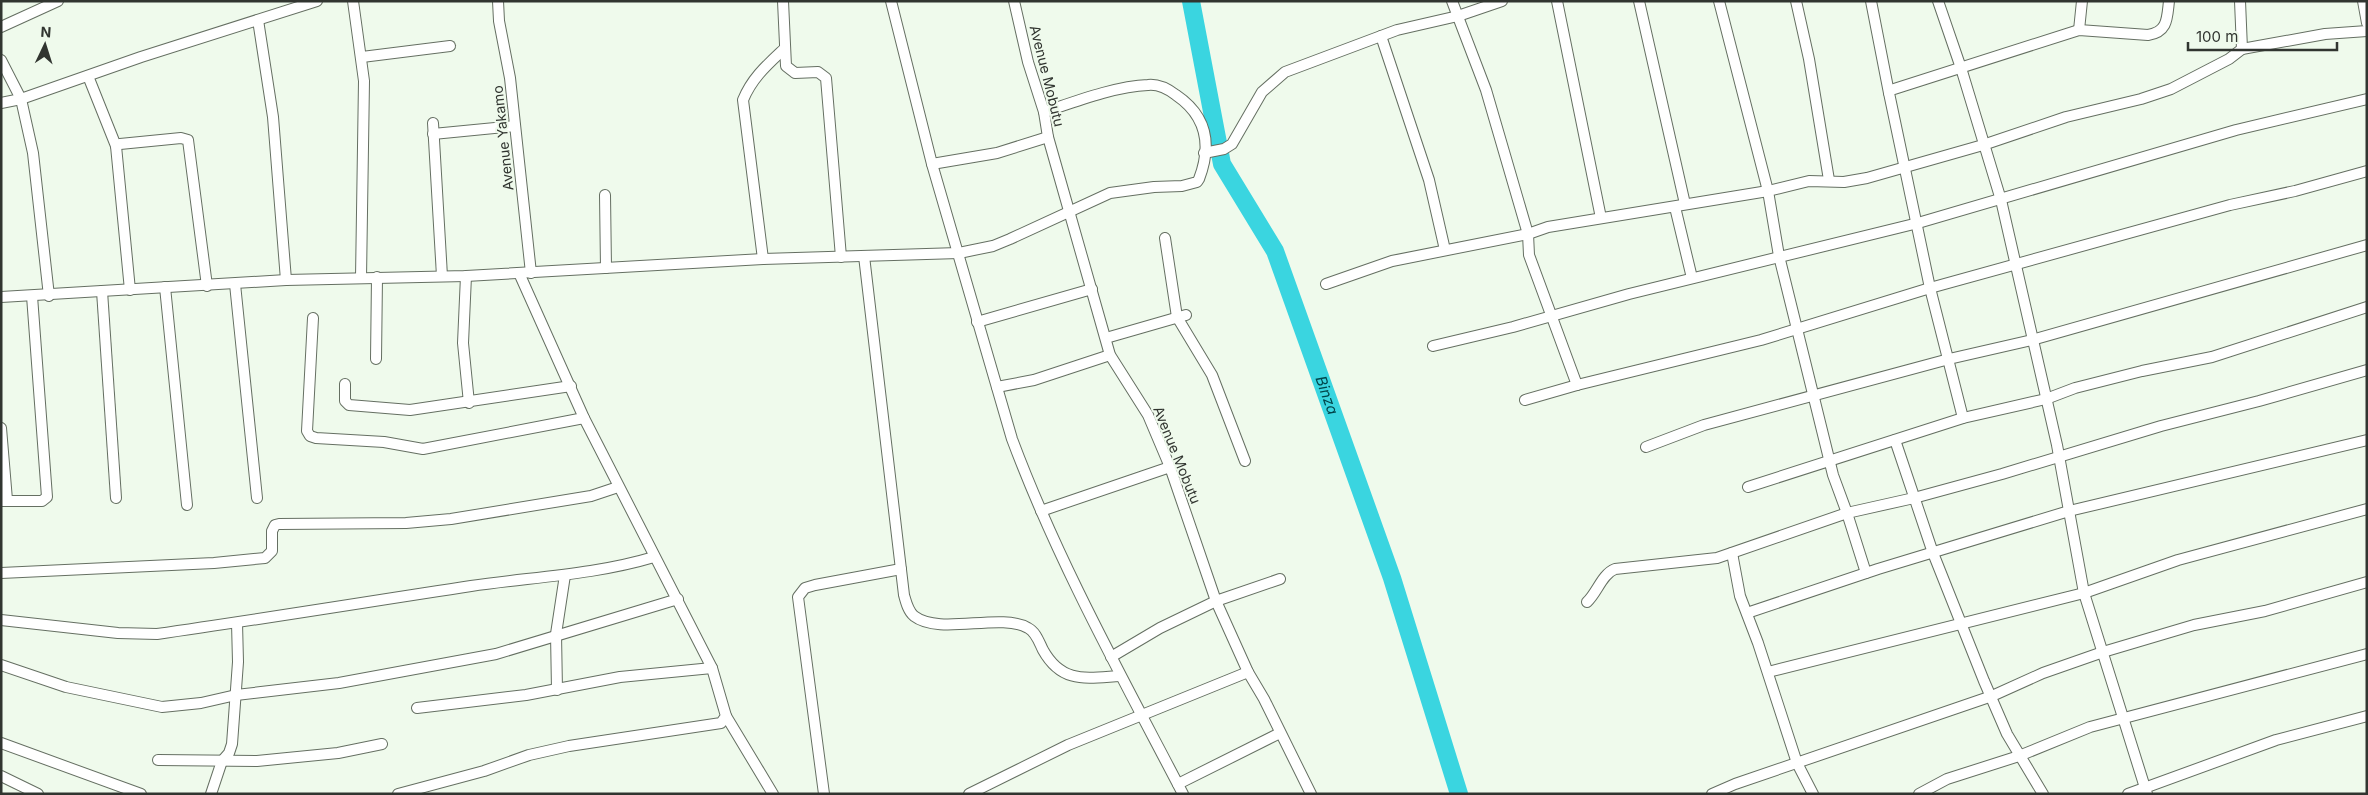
<svg xmlns="http://www.w3.org/2000/svg" width="2368" height="795" font-family="Inter,sans-serif">
  <style>
    .lines { fill: none; stroke-linecap: round; stroke-linejoin: round }
    .river { stroke: #3ad5e0; stroke-width: 18 }
    .street-casing { stroke: #656f62; stroke-width: 12 }
    .street { stroke: #fff; stroke-width: 10 }
    .labels { text-anchor: middle; stroke-width: 4; stroke-linejoin: round; paint-order: stroke }
    .street-label { font-size: 14px; fill: #313530; stroke: #effaec }
    .water-label { font-size: 15px; font-style: italic; fill: #00454a; stroke: #effaec }
  </style>
  <rect width="100%" height="100%" fill="#effaec"/>
  <g class="lines">
    <path class="river" id="s1" d="M1191,1L1222,164L1275,251L1392,578L1459,794"/>
    <g class="street-casing">
      <g id="street">
        <polyline points="353,1 364,81 361,278"/>
        <polyline points="498,1 499,21 510,78 531,273"/>
        <polyline points="783,1 786,66 795,73 818,72 826,78 841,257"/>
        <path d="M891,1L932,164L1012,439C1058,562 1122,677 1183,794"/>
        <polyline points="1014,1 1028,62 1044,112 1048,137 1110,355 1148,415 1170,467 1216,601 1248,672 1264,699 1311,794"/>
        <polyline points="1452,1 1486,90 1528,234 1529,255 1577,385"/>
        <polyline points="1557,1 1601,218"/>
        <polyline points="1639,1 1685,204"/>
        <polyline points="1719,1 1768,191 1779,256 1833,475 1847,513 1914,498 2002,474 2161,426 2259,401 2367,370"/>
        <polyline points="1796,1 1809,59 1829,180"/>
        <polyline points="1871,1 1889,93"/>
        <polyline points="1938,1 1961,68 2001,200 2057,445 2084,593 2147,794"/>
        <polyline points="2240,1 2242,49"/>
        <polyline points="2363,1 2367,23"/>
        <polyline points="258,20 273,117 286,280"/>
        <polyline points="1,27 58,1"/>
        <polyline points="2079,30 2082,1"/>
        <polyline points="1381,36 1429,180 1445,250"/>
        <polyline points="362,57 450,46"/>
        <polyline points="1,60 21,99 33,153 49,296"/>
        <polyline points="88,76 116,146 130,290"/>
        <polyline points="1,103 21,99 141,57 317,1"/>
        <polyline points="433,123 442,276"/>
        <polyline points="433,134 515,126"/>
        <polyline points="116,146 120,144 181,138 188,140 207,286"/>
        <polyline points="1204,153 1224,149 1232,144 1262,92 1285,72 1397,30 1458,16 1502,1"/>
        <polyline points="932,164 997,153 1048,137"/>
        <polyline points="605,195 606,268"/>
        <polyline points="1675,207 1692,278"/>
        <polyline points="1165,238 1177,317 1212,375 1245,461"/>
        <path d="M864,256L904,595C906,602 908,611 914,616C940,636 1000,612 1028,628C1036,632 1039,642 1043,650C1062,684 1086,678 1120,676"/>
        <path d="M763,259L743,100C752,78 767,65 784,49"/>
        <polyline points="466,276 463,343 469,403"/>
        <polyline points="235,284 257,498"/>
        <polyline points="1326,284 1392,261 1528,234 1548,227 1768,191 1809,181 1844,182 1867,178 1983,145 2066,117 2141,99 2171,89 2229,59 2242,49 2325,34 2367,31"/>
        <polyline points="165,287 187,505"/>
        <polyline points="102,291 116,498"/>
        <path d="M1,297L286,280L466,276L763,259L959,253L993,246L1010,239L1110,193L1154,187L1182,186L1197,182L1199,179C1212,145 1207,116 1176,95C1168,89 1157,84 1148,85C1116,86 1074,102 1044,112"/>
        <polyline points="313,318 307,431 310,436 316,438 384,442 423,449 584,418"/>
        <polyline points="977,322 1092,289"/>
        <polyline points="1106,338 1186,315"/>
        <polyline points="1433,346 1513,327 1629,294 1918,223 2236,130 2367,99"/>
        <polyline points="376,359 377,277"/>
        <polyline points="345,384 345,401 349,405 410,410 571,386"/>
        <polyline points="997,387 1034,380 1110,355"/>
        <polyline points="1525,400 1577,385 1761,340 1930,288 2230,205 2295,191 2367,171"/>
        <path d="M1963,418L1930,288L1889,93L1891,90L2079,30L2148,35C2168,32 2167,18 2169,1"/>
        <polyline points="1,428 7,500"/>
        <polyline points="1895,440 1933,553 1984,681 2007,734 2043,794"/>
        <polyline points="1646,447 1704,425 1949,359 2032,340 2367,245"/>
        <polyline points="1748,487 1963,418 2046,399 2075,388 2142,371 2212,357 2367,307"/>
        <polyline points="1,501 42,501 47,497 32,296"/>
        <polyline points="1041,511 1170,467"/>
        <polyline points="1732,553 1740,596 1758,643 1797,763 1813,794"/>
        <polyline points="1,573 214,563 265,558 272,551 272,531 275,525 279,524 406,523 451,519 591,496 618,487"/>
        <path d="M1587,602C1597,593 1602,574 1615,569L1717,558L1847,513L1866,573"/>
        <polyline points="1747,613 1878,569 2069,511 2367,440"/>
        <path d="M1,620L118,633L157,634C262,619 366,602 471,586C532,577 594,575 654,557"/>
        <polyline points="1111,657 1160,628 1216,601 1280,579"/>
        <polyline points="1,665 66,687 162,707 201,703 236,695 339,683 496,654 678,599"/>
        <polyline points="1768,672 2084,593 2178,560 2367,509"/>
        <polyline points="557,690 556,634 565,575"/>
        <polyline points="417,708 526,695 620,677 712,668"/>
        <polyline points="726,716 773,794"/>
        <polyline points="1,743 141,794"/>
        <polyline points="158,760 257,761 338,753 382,744"/>
        <polyline points="1,776 38,794"/>
        <polyline points="1178,784 1280,733"/>
        <polyline points="211,794 222,761 229,753 232,744 238,662 237,623"/>
        <polyline points="398,794 484,771 529,755 569,746 721,723 726,716 712,668 584,418 519,273"/>
        <polyline points="824,794 798,597 805,588 815,585 901,569"/>
        <polyline points="969,794 1068,745 1248,672"/>
        <polyline points="1712,794 1735,784 1992,696 2043,673 2103,652 2194,625 2265,611 2367,582"/>
        <polyline points="1919,794 1947,779 2019,756 2090,727 2367,654"/>
        <polyline points="2128,794 2276,740 2367,716"/>
      </g>
    </g>
    <use href="#street" class="street"/>
  </g>
  <g class="labels">
    <g class="street-label">
      <text transform="translate(1047 76) rotate(76)" y="5">Avenue Mobutu</text>
      <text transform="translate(503 138) rotate(-96)" y="5">Avenue Yakamo</text>
      <text transform="translate(1177 455) rotate(68)" y="5">Avenue Mobutu</text>
    </g>
    <g class="water-label">
      <text dy="5" stroke="none"><textPath href="#s1" startOffset="421">Binza</textPath></text>
    </g>
  </g>
  <rect width="2368" height="795" fill="none" stroke="#313530" stroke-width="5"/>
  <g transform="translate(45 45) rotate(4)" stroke="#effaec" stroke-width="4" paint-order="stroke">
  <path d="M0-4L9 19L0 12L-9 19Z" fill="#313530"/>
  <text y="-8" font-size="14" font-weight="bold" text-anchor="middle" fill="#313530">N</text>
  </g>
  <path d="M2188 42v8h149v-8" fill="none" stroke="#313530" stroke-width="2.5"/>
  <text x="2196" y="42" font-size="15" fill="#313530" stroke="#effaec" stroke-width="4" paint-order="stroke">100 m</text>
</svg>
